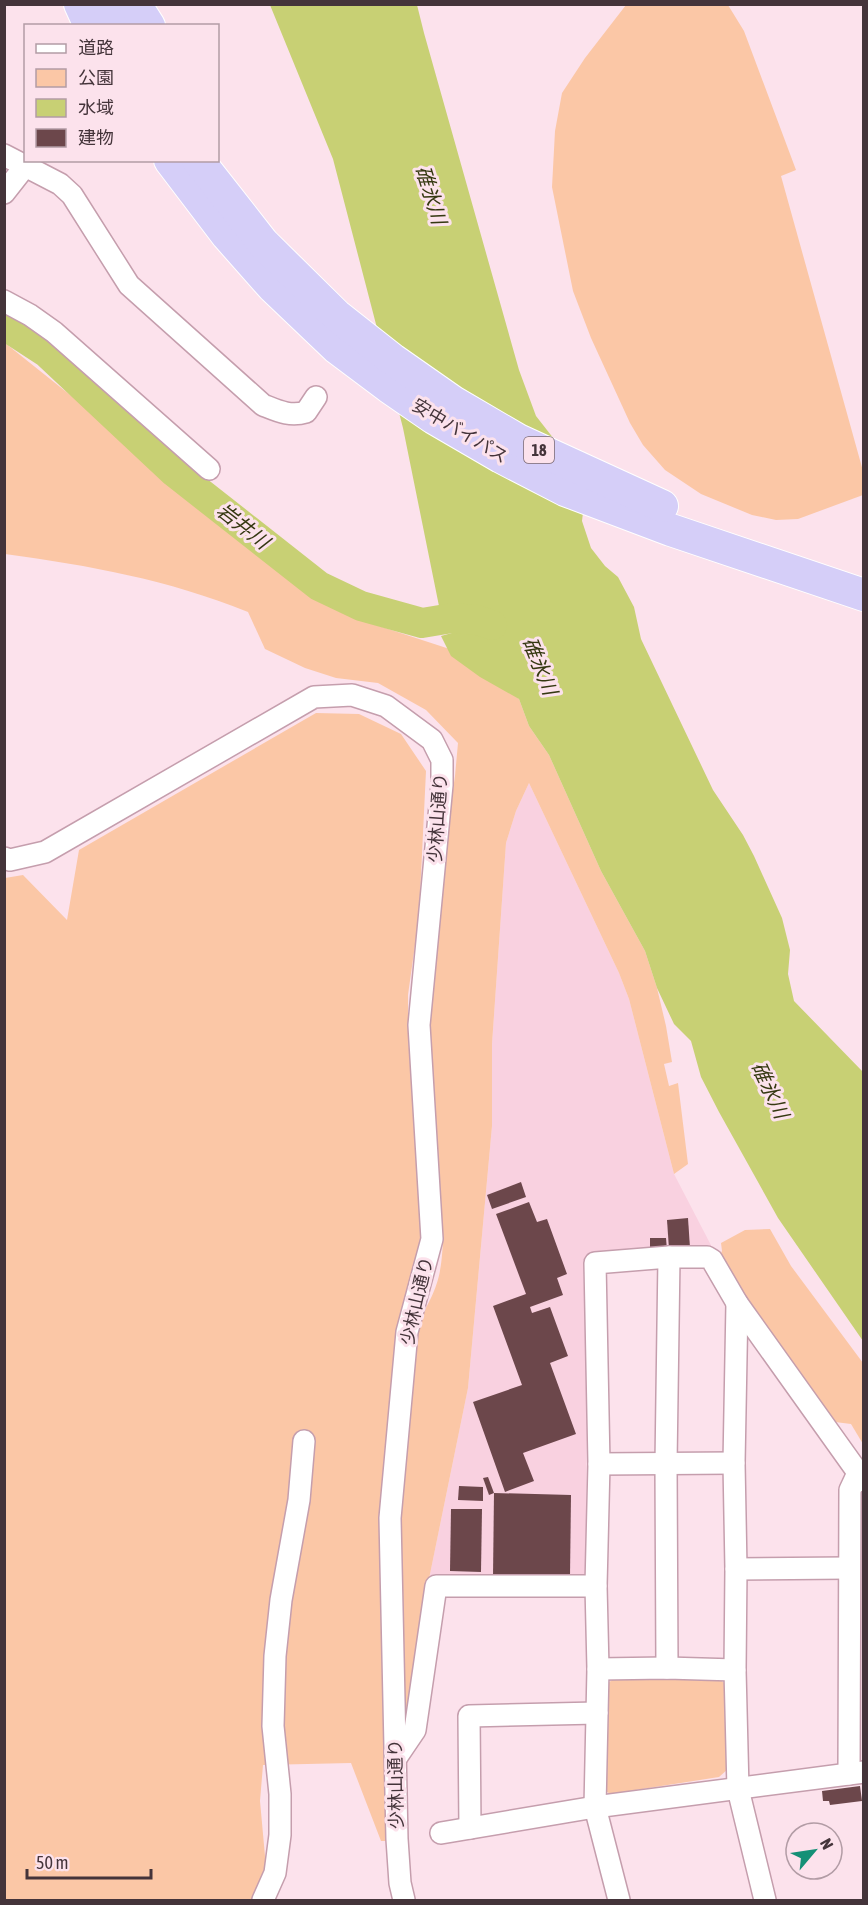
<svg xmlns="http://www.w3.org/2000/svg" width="868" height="1905" font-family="'Asap Condensed','Noto Sans JP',sans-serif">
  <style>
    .built { fill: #f9d1e0 }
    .green { fill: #fbc7a6 }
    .water { fill: #c8d074 }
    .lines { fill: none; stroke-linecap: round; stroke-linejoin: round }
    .river { stroke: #c8d074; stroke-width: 30 }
    .building { fill: #6c474b }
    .minor-casing { stroke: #c59ead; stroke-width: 24 }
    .highway-casing { stroke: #fff; stroke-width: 34 }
    .minor { stroke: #fff; stroke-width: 21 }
    .highway { stroke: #d5cef8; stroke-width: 32 }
    .labels { text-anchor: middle; stroke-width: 6; stroke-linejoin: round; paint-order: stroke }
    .shield { fill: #fce2ec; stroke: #7b686f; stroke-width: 1.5 }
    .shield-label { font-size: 16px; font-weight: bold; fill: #44343a }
    .street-label { font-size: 18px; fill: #44343a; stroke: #fce2ec }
    .water-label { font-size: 20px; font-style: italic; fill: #353811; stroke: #fce2ec }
  </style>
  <rect width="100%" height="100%" fill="#fce2ec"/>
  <polygon class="built" points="529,783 619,973 629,999 674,1174 714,1251 583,1260 587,1381 586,1581 429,1579 468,1388 492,1126 492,1044 506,843 516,811"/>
  <g class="green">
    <polygon points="626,5 728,5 744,31 796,170 781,176 863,471 863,495 798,519 776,520 752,515 701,494 665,470 643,445 630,423 591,338 573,291 552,187 555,131 562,93 585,58"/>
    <path d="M5,343L208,505L299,582L376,625L468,655L519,699L529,726L549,755L601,871L645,951L657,988L666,1026L672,1062L664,1064L669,1086L678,1083L688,1164L674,1174L629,999L619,973L529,783L516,811L506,843L492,1044V1126L468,1388L429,1579L410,1721L402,1723L398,1529L419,1321C437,1288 441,1279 443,1241L427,1022L434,922L455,776L458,743L426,710L378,683L336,678L305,668L265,649L248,612C166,579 91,566 5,554Z"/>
    <polygon points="316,713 359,714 401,734 426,771 419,916 408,995 408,1034 422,1236 382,1514 386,1841 381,1841 351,1763 263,1765 260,1801 269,1900 5,1900 5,878 23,875 67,920 79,850"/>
    <polygon points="770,1229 791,1266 863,1363 863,1444 851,1424 835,1422 764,1330 718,1260 722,1251 721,1243 745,1230"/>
    <polygon points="719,1679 727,1685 728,1769 719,1777 610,1794 602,1788 606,1685 612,1680"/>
  </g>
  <polygon class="water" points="270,5 417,5 424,33 519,370 536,416 561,448 586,487 582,521 591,548 605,566 618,577 634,607 641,639 713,790 743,835 754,856 782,918 790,950 788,974 794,1001 863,1072 863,1341 778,1218 719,1112 701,1077 691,1041 674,1024 657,988 645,951 601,871 549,755 529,726 519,699 480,677 451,656 441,636 459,631 452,618 439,606 403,428 333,159"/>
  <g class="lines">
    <polyline class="river" points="4,325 47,353 174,472 319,586 361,606 422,623 452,618 477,620 492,625"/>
  </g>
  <g class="building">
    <polygon points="521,1182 526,1197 492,1209 487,1195"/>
    <polygon points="529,1202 537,1222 547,1219 567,1274 557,1278 563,1295 530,1307 532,1313 550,1307 568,1356 550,1363 576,1434 523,1453 534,1481 505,1492 473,1402 522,1385 493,1306 526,1294 496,1214"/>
    <polygon points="688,1218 690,1248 669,1249 667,1220"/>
    <polygon points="650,1238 666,1238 667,1250 650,1251"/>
    <polygon points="488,1477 494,1493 489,1495 483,1478"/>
    <polygon points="459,1486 483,1487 483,1501 458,1500"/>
    <polygon points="494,1493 571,1495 570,1577 493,1576"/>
    <polygon points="451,1509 482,1509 481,1572 450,1571"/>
    <polygon points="860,1786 862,1801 830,1805 829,1801 823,1801 822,1791"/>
  </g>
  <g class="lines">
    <g class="minor-casing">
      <g id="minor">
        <path d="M4,155L60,184L72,195L129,285L263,405C278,411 290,417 306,412L316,397"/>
        <polyline points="4,193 26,165"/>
        <polyline points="4,301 30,315 54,332 209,469"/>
        <polyline points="4,858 10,860 45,852 314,697 352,695 386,706 432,740 442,760 442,785 419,1025 432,1239 407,1332 390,1518 397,1839 400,1883 404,1900"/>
        <polyline points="737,1303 734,1463 736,1569 735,1670 738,1789 765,1900"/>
        <polyline points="599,1464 734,1463"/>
        <polyline points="736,1569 849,1568"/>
        <polyline points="667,1668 666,1464 669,1257"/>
        <polyline points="598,1669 667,1668 735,1670"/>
        <polyline points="396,1758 415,1730 436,1586 596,1586"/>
        <polyline points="849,1774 850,1490 858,1473"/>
        <polyline points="470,1828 469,1716 597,1713"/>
        <polyline points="441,1833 595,1807 864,1772"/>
        <polyline points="263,1900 275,1873 280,1835 280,1794 273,1726 275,1656 281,1600 299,1500 304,1441"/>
        <polyline points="619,1900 595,1807 598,1669 596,1586 599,1464 595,1263 669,1257 707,1257 712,1260 737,1303 864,1481"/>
      </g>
    </g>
    <g class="highway-casing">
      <g id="highway">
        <polyline points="80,4 90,26"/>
        <polyline points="108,4 118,26"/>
        <polyline points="135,4 149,26"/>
        <polyline points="170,160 227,235 273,287 337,348 389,387 434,418 501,457 565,490 671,530 864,595"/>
        <polyline points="198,160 263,243 336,315 393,360 453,402 518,440 662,506"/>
      </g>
    </g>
    <use href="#minor" class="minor"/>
    <use href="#highway" class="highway"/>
  </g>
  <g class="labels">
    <rect class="shield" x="524" y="437" width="30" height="26" rx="4.5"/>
    <g class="shield-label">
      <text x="539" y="456">18</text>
    </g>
    <g class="street-label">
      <text transform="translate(460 431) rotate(31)" y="6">安中バイパス</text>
      <text transform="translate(438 818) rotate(-86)" y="6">少林山通り</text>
      <text transform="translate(417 1301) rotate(-77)" y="6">少林山通り</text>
      <text transform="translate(396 1784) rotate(-91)" y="6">少林山通り</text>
    </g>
    <g class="water-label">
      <text transform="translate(431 195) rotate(73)" y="7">碓氷川</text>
      <text transform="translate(243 526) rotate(38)" y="7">岩井川</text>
      <text transform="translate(540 666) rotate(68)" y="7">碓氷川</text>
      <text transform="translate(770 1090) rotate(65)" y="7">碓氷川</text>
    </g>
  </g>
  <rect width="868" height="1905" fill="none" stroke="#44343a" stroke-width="12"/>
  <rect x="24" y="24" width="195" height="138" fill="#fce2ec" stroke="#b29ca5" stroke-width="1.5"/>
  <rect x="36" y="44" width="30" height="9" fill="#ffffff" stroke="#b29ca5" stroke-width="1.5"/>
  <text x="78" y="54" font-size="18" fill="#44343a">道路</text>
  <rect x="36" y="69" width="30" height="18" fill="#fbc7a6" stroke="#b29ca5" stroke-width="1.5"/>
  <text x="78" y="84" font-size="18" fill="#44343a">公園</text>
  <rect x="36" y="99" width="30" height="18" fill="#c8d074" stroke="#b29ca5" stroke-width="1.5"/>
  <text x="78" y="114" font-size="18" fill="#44343a">水域</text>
  <rect x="36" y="129" width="30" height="18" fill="#6c474b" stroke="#b29ca5" stroke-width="1.5"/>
  <text x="78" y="144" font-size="18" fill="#44343a">建物</text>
  <g transform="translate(814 1851) rotate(61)"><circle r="28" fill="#fce2ec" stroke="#b29ca5" stroke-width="1.5"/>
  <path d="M0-4.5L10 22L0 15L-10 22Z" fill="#149076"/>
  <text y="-9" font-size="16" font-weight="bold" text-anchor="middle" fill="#44343a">N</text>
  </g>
  <path d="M27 1869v9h124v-9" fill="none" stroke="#44343a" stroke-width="3"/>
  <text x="36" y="1869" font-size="18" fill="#44343a" stroke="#fce2ec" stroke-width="4.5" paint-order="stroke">50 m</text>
</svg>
